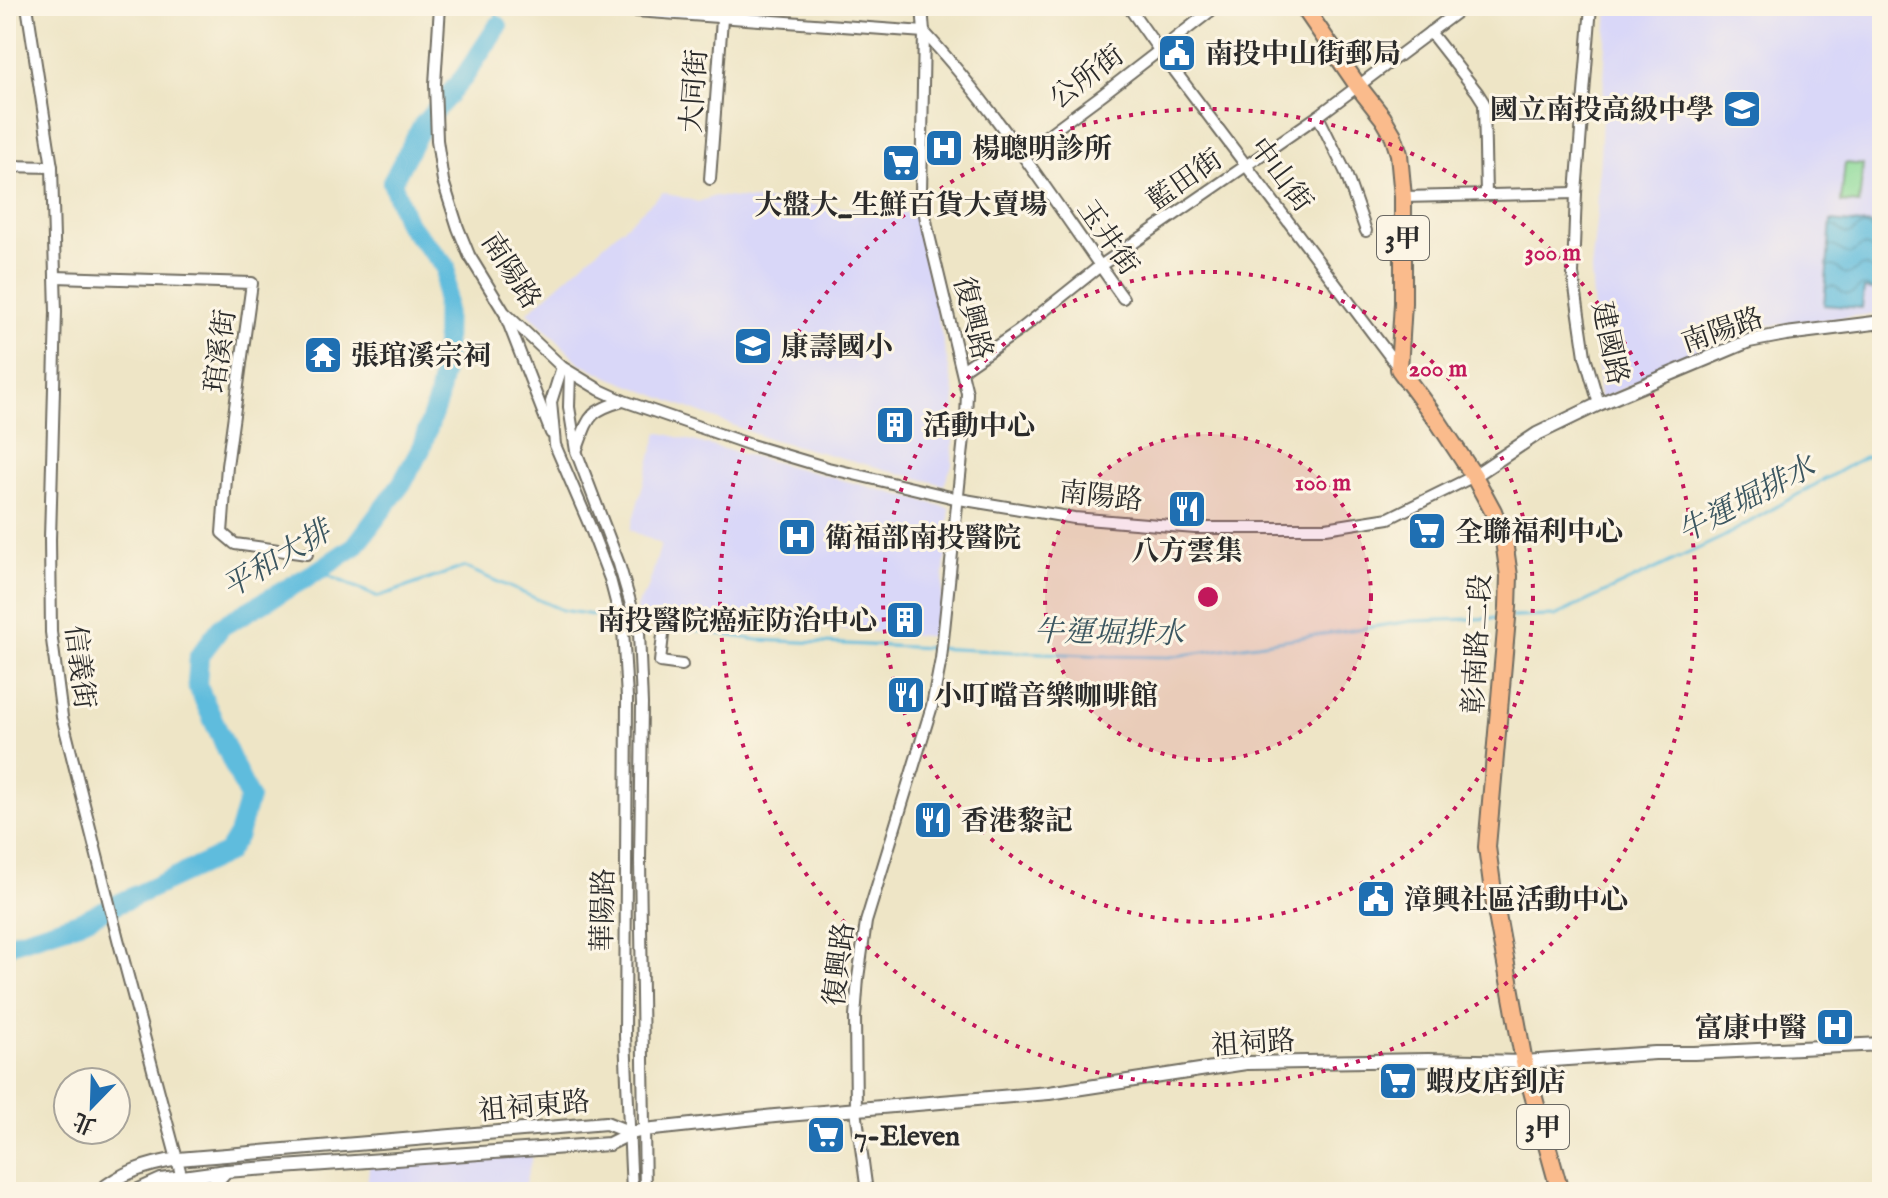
<svg xmlns="http://www.w3.org/2000/svg" width="1888" height="1198" font-family="'IM FELL English','Noto Serif TC',serif">
  <style>
    .built { fill: #d9d7f8 }
    .green { fill: #8bda9a; stroke: #5b8262; stroke-width: 2 }
    .water { fill: url(#water-waves); stroke: #457484; stroke-width: 2 }
    .lines { fill: none; stroke-linecap: round; stroke-linejoin: round }
    .stream { stroke: #5fbcdd; stroke-width: 3 }
    .river { stroke: #5fbcdd; stroke-width: 20 }
    .minor-casing { stroke: #6f6c61; stroke-width: 14 }
    .tertiary-casing { stroke: #6f6c61; stroke-width: 16 }
    .primary-casing { stroke: #6f6c61; stroke-width: 20 }
    .minor { stroke: #fff; stroke-width: 10 }
    .tertiary { stroke: #fff; stroke-width: 12 }
    .primary { stroke: #fabb8c; stroke-width: 16 }
    .ring { fill: none; stroke: #c2185b; stroke-width: 4; stroke-dasharray: 4 8 }
    .labels { text-anchor: middle; stroke-width: 6; stroke-linejoin: round; paint-order: stroke }
    .shield { fill: #fcf5e5; stroke: #6a6863; stroke-width: 2 }
    .shield-label { font-size: 26px; font-weight: bold; fill: #2b2b2b }
    .poi-label { font-size: 28px; font-weight: bold; fill: #2b2b2b; stroke: #fcf5e5; text-anchor: start }
    .street-label { font-size: 28px; fill: #2b2b2b; stroke: #fcf5e5 }
    .water-label { font-size: 30px; font-style: italic; fill: #3b5660; stroke: #fcf5e5 }
    .centre { fill: #c2185b; stroke: #fcf5e5; stroke-width: 4 }
    .ring-label { font-size: 24px; text-anchor: middle; font-weight: bold; fill: #c2185b; stroke: #fcf5e5; stroke-width: 6; stroke-linejoin: round; paint-order: stroke }
  </style>
  <defs>
    <pattern id="water-waves" width="16" height="10" patternUnits="userSpaceOnUse" patternTransform="scale(2)"><rect width="16" height="10" fill="#5fbcdd"/><path d="M0 5q4-4 8 0t8 0" fill="none" stroke="#4f99b3"/></pattern>
  </defs>
  <rect width="100%" height="100%" fill="#fcf5e5"/>
  <filter id="ink" filterUnits="userSpaceOnUse"><feTurbulence type="fractalNoise" baseFrequency=".0125" numOctaves="2"/><feDisplacementMap in="SourceGraphic" scale="16" xChannelSelector="R" yChannelSelector="G"/><feConvolveMatrix kernelMatrix="1 2 1 2 8 2 1 2 1" color-interpolation-filters="sRGB"/></filter>
  <filter id="wash" filterUnits="userSpaceOnUse"><feTurbulence type="fractalNoise" baseFrequency=".006" numOctaves="4" result="noise"/><feDisplacementMap in="SourceGraphic" scale="32" xChannelSelector="R" yChannelSelector="G"/><feGaussianBlur stdDeviation="1.8" result="paint"/><feColorMatrix in="noise" values="0 0 0 0 0 0 0 0 0 0 0 0 0 0 0 0 0 1.4 0 .05"/><feComposite in="paint" operator="in"/></filter>
  <g filter="url(#wash)">
    <rect width="100%" height="100%" fill="#eee5c6"/>
    <g class="built">
      <polygon points="1608,6 1882,6 1882,313 1758,327 1600,399 1591,271 1597,211"/>
      <polygon points="663,192 698,202 715,196 915,214 955,396 952,465 944,485 763,437 611,378 579,362 528,312"/>
      <polygon points="658,432 950,508 938,637 637,614 636,607 648,588 661,544 630,530"/>
      <polygon points="534,1150 523,1192 366,1192 370,1161"/>
    </g>
    <polygon class="green" points="1845,163 1863,165 1859,204 1841,202"/>
    <polygon class="water" points="1831,221 1882,226 1882,291 1864,289 1862,308 1824,305"/>
    <g class="lines">
      <g class="stream">
        <polyline points="496,9 498,26"/>
        <polyline points="318,571 378,597 464,567 562,610 617,619"/>
        <polyline points="1512,617 1555,616 1723,537 1864,457 1882,455"/>
        <polyline points="641,622 758,640 1108,656 1169,657 1412,621 1501,618"/>
      </g>
      <polyline class="river" points="6,948 10,944 79,922 227,853 238,835 249,798 197,685 199,656 222,626 318,571 355,546 402,483 421,449 438,399 445,360 446,267 407,223 392,182 422,126 464,77 498,26"/>
    </g>
  </g>
  <g filter="url(#ink)">
    <g class="lines">
      <g class="minor-casing">
        <g id="minor">
          <polyline points="27,6 52,167 56,312 50,539 51,632 62,717 118,939 182,1178"/>
          <polyline points="440,6 435,84 437,140 443,181 458,228 469,255 504,312 562,367 600,390 624,401 751,445 828,468 959,499 1074,518 1195,528 1326,528 1389,518 1474,476"/>
          <path d="M567,6L924,32C999,113 1058,208 1123,298"/>
          <polyline points="1128,6 1159,50 1398,367"/>
          <polyline points="1591,6 1576,193 1573,274 1585,356 1599,404"/>
          <polyline points="1430,32 1477,92 1484,103 1486,194"/>
          <polyline points="1318,116 1345,171 1366,231"/>
          <polyline points="1022,154 1103,94 1217,6"/>
          <polyline points="6,166 52,167"/>
          <polyline points="710,179 723,6"/>
          <polyline points="1403,197 1576,193"/>
          <polyline points="55,277 252,283 227,466 222,533 235,544 307,554"/>
          <polyline points="506,317 551,433"/>
          <polyline points="562,367 551,402 555,445 589,524 610,579 623,629 627,698 625,1036 632,1192"/>
          <polyline points="962,370 1020,330 1100,266 1318,116 1465,6"/>
          <polyline points="570,373 569,407 576,451 619,564 639,632 642,704 640,861 645,1192"/>
          <path d="M577,449C589,417 588,411 623,401"/>
          <polyline points="663,635 660,662 682,665"/>
          <polyline points="867,1192 856,1110 855,1017 858,978 866,922 932,706 941,659 966,418 967,393 928,231 921,193 924,32 922,6"/>
        </g>
      </g>
      <g class="tertiary-casing">
        <g id="tertiary">
          <polyline points="1474,476 1537,434 1599,404 1749,341 1786,334 1882,322"/>
          <path d="M99,1192C121,1172 149,1164 178,1159L606,1123L631,1133"/>
          <polyline points="134,1192 161,1180 226,1171 609,1144 631,1133 644,1130 775,1116 1049,1093 1246,1063 1428,1060 1524,1062 1655,1053 1694,1053 1882,1044"/>
          <polyline points="175,1192 182,1178"/>
          <polyline points="207,1192 226,1171"/>
        </g>
      </g>
      <g class="primary-casing">
        <polyline id="primary" points="1303,6 1358,86 1383,118 1393,135 1399,154 1403,197 1403,303 1399,369 1439,423 1474,476 1493,511 1504,541 1509,576 1508,607 1487,847 1494,899 1524,1062 1560,1192"/>
      </g>
      <use href="#minor" class="minor"/>
      <use href="#tertiary" class="tertiary"/>
      <use href="#primary" class="primary"/>
    </g>
  </g>
  <circle cx="1208" cy="597" r="163" fill="#c2185b" fill-opacity=".12"/>
  <g class="ring">
    <circle cx="1208" cy="597" r="163"/>
    <circle cx="1208" cy="597" r="325"/>
    <circle cx="1208" cy="597" r="488"/>
  </g>
  <defs>
    <g id="civic-square" transform="scale(2)"><rect x="-9" y="-9" width="18" height="18" rx="4" fill="#1f6fb2" stroke="#fcf5e5"/><path d="M-.6-6.5H3V-4.5H.6V-3L4-1V1h2V6H-6V1h2V-1L-.6-3ZM-1.2 2.5V6h2.4V2.5Z" fill="#fff"/></g>
    <g id="school-square" transform="scale(2)"><rect x="-9" y="-9" width="18" height="18" rx="4" fill="#1f6fb2" stroke="#fcf5e5"/><path d="M0-5L7-2L0 1L-7-2ZM-4 1L0 2.5L4 1V4Q0 6-4 4Z" fill="#fff"/></g>
    <g id="hospital-square" transform="scale(2)"><rect x="-9" y="-9" width="18" height="18" rx="4" fill="#1f6fb2" stroke="#fcf5e5"/><path d="M-5-5h3v3.5h4V-5h3V5h-3V1.5h-4V5h-3Z" fill="#fff"/></g>
    <g id="supermarket-square" transform="scale(2)"><rect x="-9" y="-9" width="18" height="18" rx="4" fill="#1f6fb2" stroke="#fcf5e5"/><path d="M-6-5.5h2.5l.6 2H6L4.5 2H-2.5L-4.4-4H-6ZM-1.5 3.2a1.3 1.3 0 1 0 .1 0ZM3 3.2a1.3 1.3 0 1 0 .1 0Z" fill="#fff"/></g>
    <g id="temple-square" transform="scale(2)"><rect x="-9" y="-9" width="18" height="18" rx="4" fill="#1f6fb2" stroke="#fcf5e5"/><path d="M0-6L5-2H3V0L6.5 2.5H4V6H1.5V3h-3V6H-4V2.5H-6.5L-3 0V-2H-5Z" fill="#fff"/></g>
    <g id="building-square" transform="scale(2)"><rect x="-9" y="-9" width="18" height="18" rx="4" fill="#1f6fb2" stroke="#fcf5e5"/><path d="M-4-6H4V6H1V3H-1V6H-4ZM-2.5-4.3h1.7v1.8h-1.7ZM.8-4.3h1.7v1.8H.8ZM-2.5-1h1.7V.8h-1.7ZM.8-1h1.7V.8H.8Z" fill="#fff"/></g>
    <g id="restaurant-square" transform="scale(2)"><rect x="-9" y="-9" width="18" height="18" rx="4" fill="#1f6fb2" stroke="#fcf5e5"/><path d="M-5-6h1v4h1v-4h1v4h1v-4h1v5L-1.5 .5V6h-2V.5L-5-1ZM5-6V6H3V1.5H1.5Q1.5-4 5-6Z" fill="#fff"/></g>
  </defs>
  <g fill-rule="evenodd">
    <use href="#civic-square" x="1177" y="53"/>
    <use href="#school-square" x="1742" y="109"/>
    <use href="#hospital-square" x="944" y="148"/>
    <use href="#supermarket-square" x="901" y="163"/>
    <use href="#school-square" x="753" y="346"/>
    <use href="#temple-square" x="323" y="355"/>
    <use href="#building-square" x="895" y="425"/>
    <use href="#restaurant-square" x="1187" y="509"/>
    <use href="#supermarket-square" x="1427" y="531"/>
    <use href="#hospital-square" x="797" y="537"/>
    <use href="#building-square" x="905" y="620"/>
    <use href="#restaurant-square" x="906" y="695"/>
    <use href="#restaurant-square" x="933" y="820"/>
    <use href="#civic-square" x="1376" y="899"/>
    <use href="#hospital-square" x="1835" y="1027"/>
    <use href="#supermarket-square" x="1398" y="1081"/>
    <use href="#supermarket-square" x="826" y="1135"/>
  </g>
  <g class="labels">
    <g class="shield">
      <rect x="1377" y="216" width="52" height="44" rx="6"/>
      <rect x="1517" y="1105" width="52" height="44" rx="6"/>
    </g>
    <g class="shield-label">
      <text x="1403" y="247">3甲</text>
      <text x="1543" y="1136">3甲</text>
    </g>
    <g class="poi-label">
      <text x="1205" y="63">南投中山街郵局</text>
      <text x="1714" y="119" text-anchor="end">國立南投高級中學</text>
      <text x="972" y="158">楊聰明診所</text>
      <text x="901" y="214" text-anchor="middle">大盤大_生鮮百貨大賣場</text>
      <text x="781" y="356">康壽國小</text>
      <text x="351" y="365">張琯溪宗祠</text>
      <text x="923" y="435">活動中心</text>
      <text x="1455" y="541">全聯福利中心</text>
      <text x="825" y="547">衛福部南投醫院</text>
      <text x="1187" y="560" text-anchor="middle">八方雲集</text>
      <text x="877" y="630" text-anchor="end">南投醫院癌症防治中心</text>
      <text x="934" y="705">小叮噹音樂咖啡館</text>
      <text x="961" y="830">香港黎記</text>
      <text x="1404" y="909">漳興社區活動中心</text>
      <text x="1807" y="1037" text-anchor="end">富康中醫</text>
      <text x="1426" y="1091">蝦皮店到店</text>
      <text x="854" y="1145">7-Eleven</text>
    </g>
    <g class="street-label">
      <text transform="translate(1086 76) rotate(-37)" y="10">公所街</text>
      <text transform="translate(693 91) rotate(-86)" y="10">大同街</text>
      <text transform="translate(1282 174) rotate(53)" y="10">中山街</text>
      <text transform="translate(1184 179) rotate(-35)" y="10">藍田街</text>
      <text transform="translate(1109 237) rotate(55)" y="10">玉井街</text>
      <text transform="translate(512 270) rotate(57)" y="10">南陽路</text>
      <text transform="translate(974 318) rotate(76)" y="10">復興路</text>
      <text transform="translate(1722 329) rotate(-19)" y="10">南陽路</text>
      <text transform="translate(1611 343) rotate(78)" y="10">建國路</text>
      <text transform="translate(219 351) rotate(-82)" y="10">琯溪街</text>
      <text transform="translate(1101 495) rotate(6)" y="10">南陽路</text>
      <text transform="translate(1476 644) rotate(-87)" y="10">彰南路二段</text>
      <text transform="translate(81 667) rotate(83)" y="10">信義街</text>
      <text transform="translate(602 910) rotate(-89)" y="10">華陽路</text>
      <text transform="translate(838 964) rotate(-83)" y="10">復興路</text>
      <text transform="translate(1253 1042) rotate(-4)" y="10">祖祠路</text>
      <text transform="translate(534 1105) rotate(-5)" y="10">祖祠東路</text>
    </g>
    <g class="water-label">
      <text transform="translate(1746 499) rotate(-28)" y="10">牛運堀排水</text>
      <text transform="translate(276 559) rotate(-31)" y="10">平和大排</text>
      <text transform="translate(1109 632) rotate(1)" y="10">牛運堀排水</text>
    </g>
  </g>
  <circle cx="1208" cy="597" r="12" class="centre"/>
  <g class="ring-label">
    <text x="1553" y="260">300 m</text>
    <text x="1438" y="376">200 m</text>
    <text x="1323" y="490">100 m</text>
  </g>
  <rect width="1888" height="1198" fill="none" stroke="#fcf5e5" stroke-width="32"/>
  <g transform="translate(92 1106) rotate(203)"><circle r="38" fill="#fcf5e5" stroke="#a8a49b" stroke-width="2"/>
  <path d="M0-6L14 30L0 20L-14 30Z" fill="#1f6fb2"/>
  <text y="-12" font-size="22" font-weight="bold" text-anchor="middle" fill="#2b2b2b">北</text>
  </g>
</svg>
